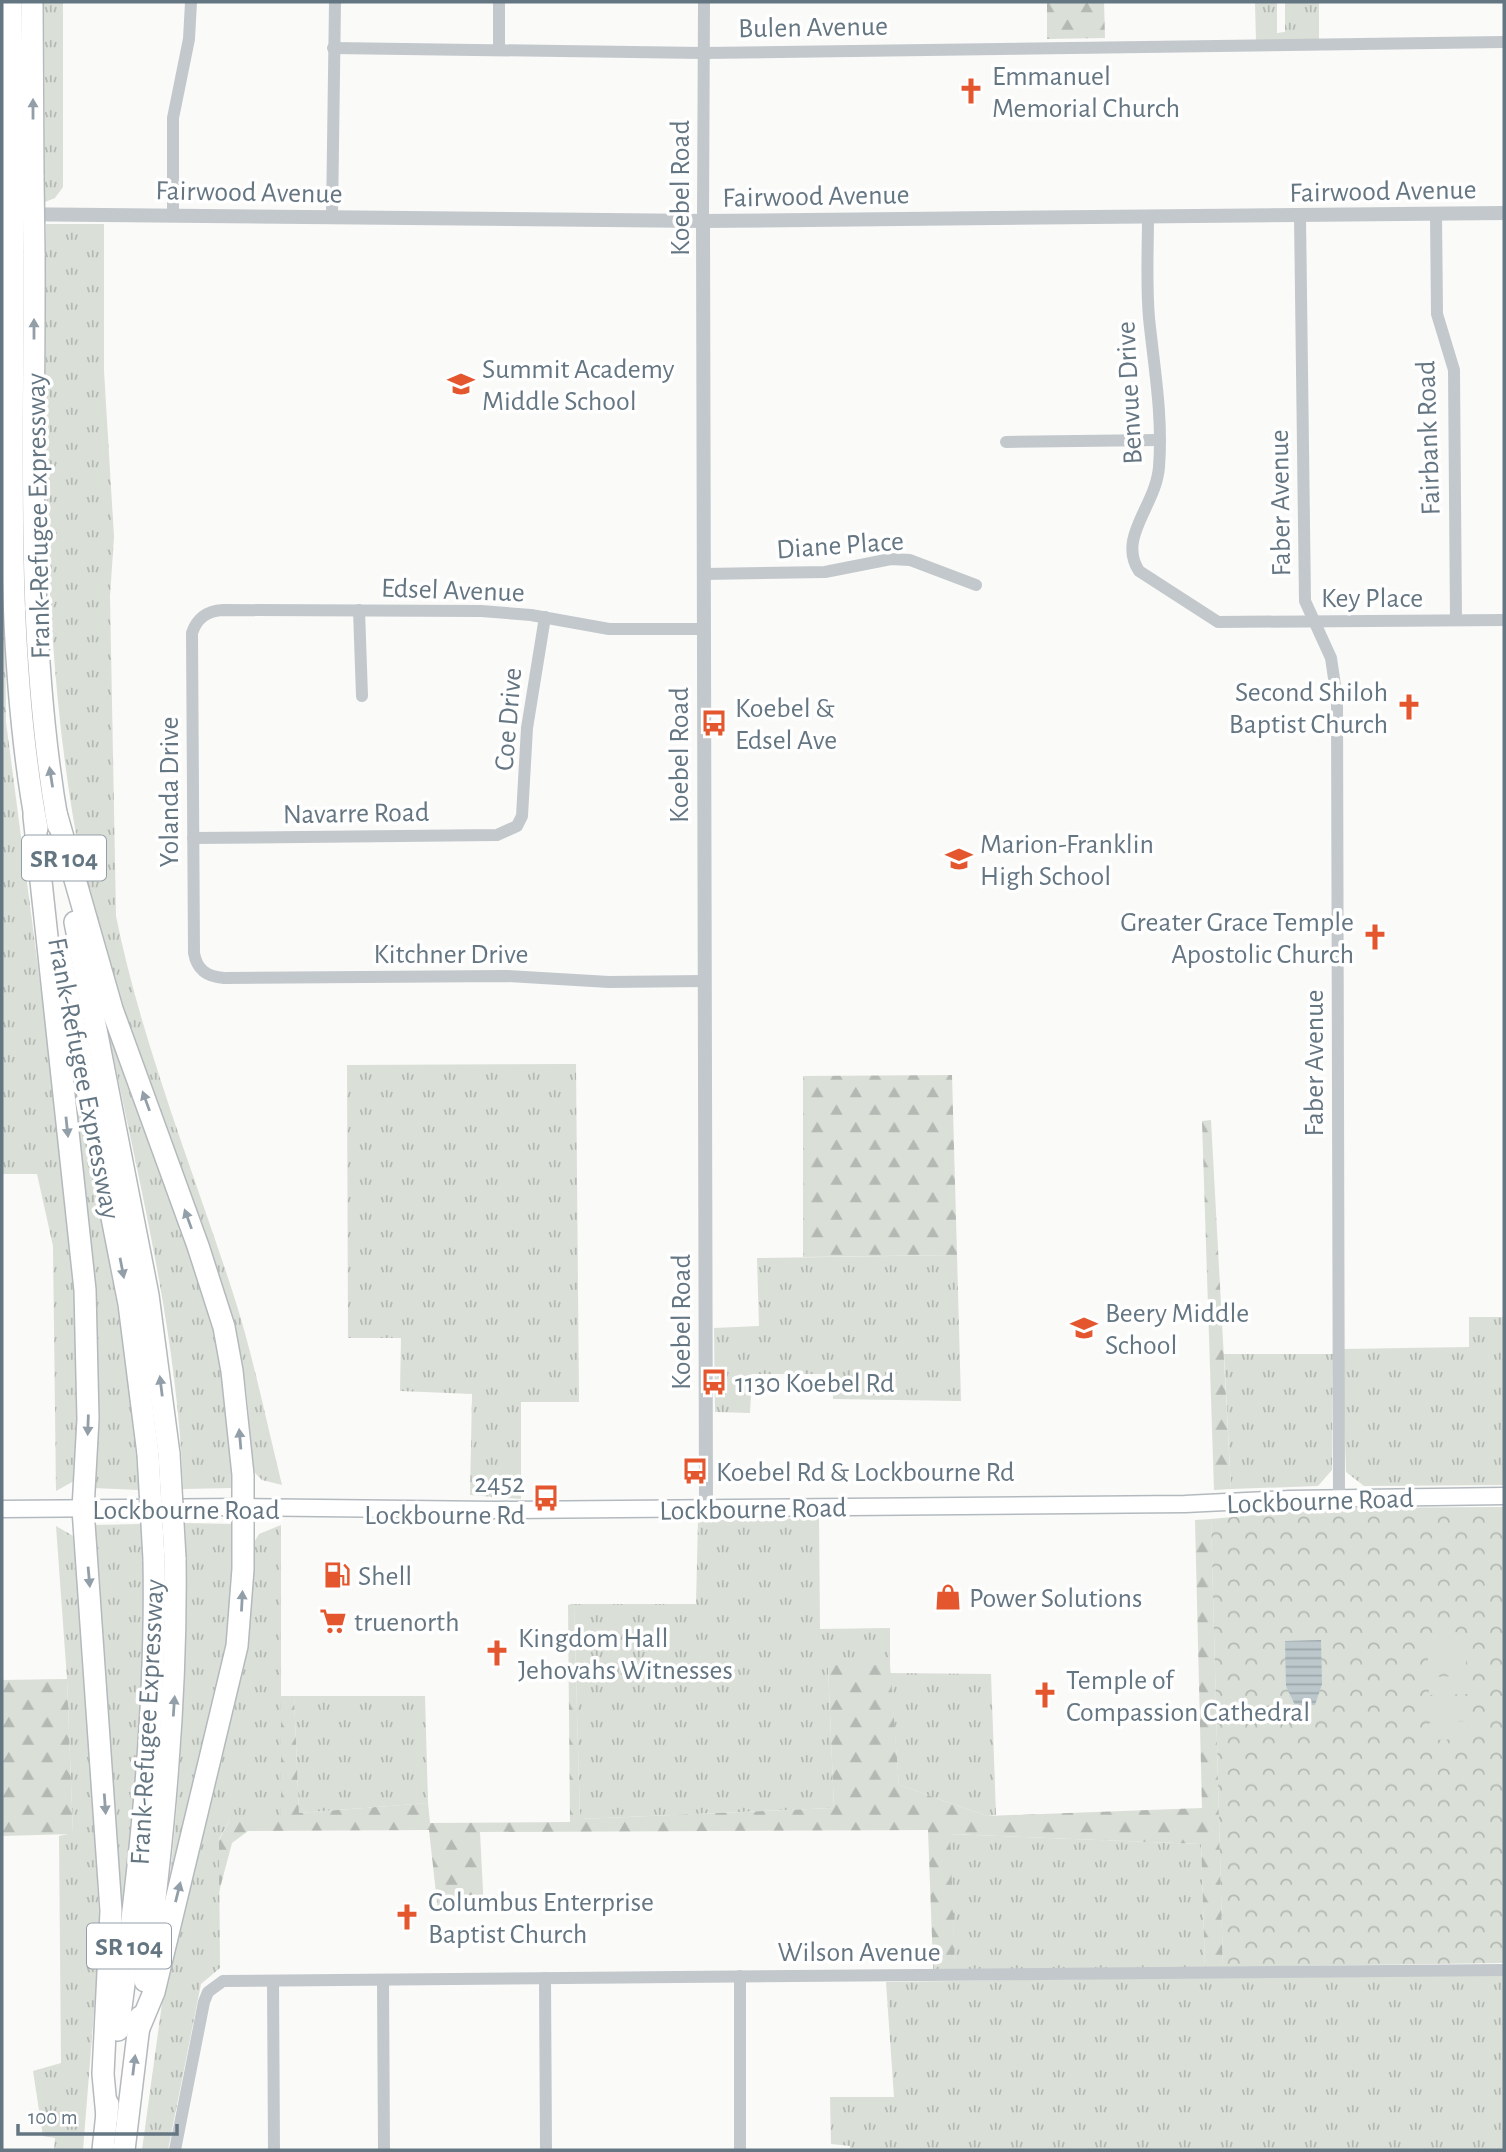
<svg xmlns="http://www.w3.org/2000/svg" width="1506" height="2152" font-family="'Alegreya Sans',sans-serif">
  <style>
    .grass { fill: url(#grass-tufts) }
    .forest { fill: url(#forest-firs) }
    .park { fill: url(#park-crowns) }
    .garden { fill: #dadfd7 }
    .water { fill: url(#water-rules) }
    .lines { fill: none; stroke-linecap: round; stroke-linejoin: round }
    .secondary-casing { stroke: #b3babf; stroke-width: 19 }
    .motorway-casing { stroke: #b4b9bd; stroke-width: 24 }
    .minor { stroke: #c3c8cc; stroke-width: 12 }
    .tertiary { stroke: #c3c8cc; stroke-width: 14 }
    .secondary { stroke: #fff; stroke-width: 16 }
    .motorway { stroke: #fff; stroke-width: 21 }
    .motorway-bridge-casing { stroke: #b4b9bd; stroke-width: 24; stroke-linecap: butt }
    .motorway-bridge { stroke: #fff; stroke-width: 21 }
    .oneway { fill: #939fa8 }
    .labels { text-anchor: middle; stroke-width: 7; stroke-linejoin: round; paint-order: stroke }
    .shield { fill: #fff; stroke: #939fa8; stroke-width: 2 }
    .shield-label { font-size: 26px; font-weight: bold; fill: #657683 }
    .street-label { font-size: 28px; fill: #657683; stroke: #fff }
    .poi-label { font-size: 28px; fill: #657683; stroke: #fff; text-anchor: start }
  </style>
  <defs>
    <pattern id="grass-tufts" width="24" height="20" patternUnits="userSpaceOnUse" patternTransform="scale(1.75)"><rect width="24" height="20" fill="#dadfd7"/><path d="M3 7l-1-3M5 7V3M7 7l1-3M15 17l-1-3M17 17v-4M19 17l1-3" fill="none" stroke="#b4b9b4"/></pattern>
    <pattern id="forest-firs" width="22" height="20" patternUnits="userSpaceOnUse" patternTransform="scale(1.75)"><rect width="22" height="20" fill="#dadfd7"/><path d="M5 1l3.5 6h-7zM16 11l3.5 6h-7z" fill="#b4b9b4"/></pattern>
    <pattern id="park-crowns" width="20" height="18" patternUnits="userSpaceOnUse" patternTransform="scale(1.75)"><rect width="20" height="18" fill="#dadfd7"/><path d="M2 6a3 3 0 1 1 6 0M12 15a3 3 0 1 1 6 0" fill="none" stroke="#b4b9b4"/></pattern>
    <pattern id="water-rules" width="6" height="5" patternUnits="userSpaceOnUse" patternTransform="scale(1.75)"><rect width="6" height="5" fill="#bbc7cb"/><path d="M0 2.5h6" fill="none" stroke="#9ca6aa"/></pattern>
  </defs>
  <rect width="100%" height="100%" fill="#fafaf8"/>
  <g class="grass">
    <polygon points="44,2 63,2 63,187 55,198 45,202"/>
    <polygon points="1255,2 1277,2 1277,33 1285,32 1285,2 1319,2 1319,40 1256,41"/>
    <path d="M46,224H104V371L114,537L110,596L116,916C142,1044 192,1167 232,1290C253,1354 266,1421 282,1485L262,1480C256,1474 249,1468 248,1459C245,1443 250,1424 248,1407C245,1366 230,1322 219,1281C189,1178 138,1080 109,977C38,733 45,474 46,224Z"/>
    <polygon points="2,251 6,722 72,1227 79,1402 74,1481 56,1491 53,1246 37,1174 2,1174"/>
    <path d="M106,1021L205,1289L230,1396L233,1488L183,1489C178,1332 137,1175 106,1021Z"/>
    <polygon points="72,1063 129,1369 139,1490 93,1488 68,1064"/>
    <polygon points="576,1064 579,1402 521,1402 521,1499 470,1495 472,1394 400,1391 401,1338 348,1338 347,1065"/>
    <polygon points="957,1255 961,1401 833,1399 832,1374 752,1374 750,1413 715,1412 714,1328 759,1326 757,1258"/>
    <polygon points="1469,1317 1504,1317 1504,1485 1364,1486 1346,1472 1342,1349 1469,1347"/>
    <polygon points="1224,1354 1333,1354 1332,1470 1318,1486 1231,1489"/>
    <polygon points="819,1518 820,1629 890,1628 890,1665 828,1666 834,1808 580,1819 574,1604 696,1604 698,1520"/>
    <path d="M185,1523L233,1524L231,1635L169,1886C182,1765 189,1645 185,1523Z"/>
    <path d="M141,1524C150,1667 136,1810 117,1953L93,1525Z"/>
    <polygon points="281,1525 281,1820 230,1820 219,1839 220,1968 201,1984 168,2150 142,2150 166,1974 253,1544 259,1534"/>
    <polygon points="56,1526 75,1537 81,1551 100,1937 83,2150 54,2150 55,2138 43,2136 33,2071 61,2063 59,1836 73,1833 67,1679"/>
    <polygon points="890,1673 991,1674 996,1815 987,1816 899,1785"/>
    <polygon points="294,1696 425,1696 428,1803 299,1813"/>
    <polygon points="949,1834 1201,1844 1205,1967 933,1971 933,1965 955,1964"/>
    <polygon points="1504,1973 1504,2150 850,2150 850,2146 831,2144 830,2097 894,2097 886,1982"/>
  </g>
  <g class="forest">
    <polygon points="1047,2 1104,2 1105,38 1047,39"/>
    <polygon points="952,1075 957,1255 803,1257 803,1076"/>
    <polygon points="1211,1120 1231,1489 1214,1490 1202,1121"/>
    <polygon points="1211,1519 1223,1967 1205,1967 1201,1844 950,1834 955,1965 933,1965 928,1830 480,1832 484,1911 438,1911 429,1830 248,1831 232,1843 219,1892 219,1840 230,1820 281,1820 281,1696 294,1696 299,1813 428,1803 430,1823 570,1822 568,1605 574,1604 580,1819 834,1808 828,1665 890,1665 899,1785 987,1816 1202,1808 1195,1520"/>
    <polygon points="67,1679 73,1834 2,1836 2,1680"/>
  </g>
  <polygon class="park" points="1504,1507 1504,1963 1223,1967 1211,1519 1331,1508"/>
  <g class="garden">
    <polygon points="1465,1632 1465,1649 1427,1650 1427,1633"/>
    <polygon points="1466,1654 1466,1671 1428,1672 1428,1655"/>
    <polygon points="1466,1676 1467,1694 1429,1695 1428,1677"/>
    <polygon points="1466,1699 1467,1717 1429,1718 1429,1700"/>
    <polygon points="1467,1721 1468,1739 1430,1740 1429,1723"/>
  </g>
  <polygon class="water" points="1321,1640 1322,1684 1315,1705 1295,1705 1286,1686 1285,1641"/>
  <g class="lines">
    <g class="secondary-casing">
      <polyline id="secondary" points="2,1509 243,1507 495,1510 1185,1504 1290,1499 1504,1496"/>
    </g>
    <g class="motorway-casing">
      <g id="motorway">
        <polyline points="11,2 13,176"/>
        <polyline points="32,2 33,177"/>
        <path d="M34,254C35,444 25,638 58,825"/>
        <path d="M13,255C14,441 3,645 37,828"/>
        <polyline points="56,813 112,1009 198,1246 224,1327 232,1371 243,1475 243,1569 237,1646 154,1992 139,2028"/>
        <polyline points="34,816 85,1290 88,1419 83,1509 111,1911 103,2074 107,2117"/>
        <polyline points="75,922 148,1295 169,1454"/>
        <polyline points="60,953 129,1304 148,1454"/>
        <path d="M145,1981C163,1840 177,1701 175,1558"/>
        <path d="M118,2030C139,1873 157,1718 154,1559"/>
        <polyline points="103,2150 108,2104"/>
        <polyline points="124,2150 140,2017"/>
      </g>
    </g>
    <g class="minor">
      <polyline points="499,2 499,50"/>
      <polyline points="333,48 703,53 1504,42"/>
      <polyline points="1436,214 1437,314 1454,370 1456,620"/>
      <polyline points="173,215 173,118 189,39 191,2"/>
      <path d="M1148,216C1148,250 1146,284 1149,318C1154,367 1163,416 1159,467C1156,506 1117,537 1139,571L1218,622L1504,620"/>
      <polyline points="1300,216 1305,601 1331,658 1337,699 1339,1497"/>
      <polyline points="332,217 335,2"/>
      <polyline points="703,221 704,2"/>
      <polyline points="1006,442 1158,440"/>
      <polyline points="703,574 825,572 891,559 910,560 976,585"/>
      <polyline points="359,610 362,696"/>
      <path d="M702,629H609L531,615L481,611L223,610C207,611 197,618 192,633L194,953C197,970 207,977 224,978L507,976L609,982L703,981"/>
      <polyline points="193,838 497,835 517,826 522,816 527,728 545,617"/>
      <polyline points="740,1976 740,2150"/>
      <polyline points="545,1978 546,2150"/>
      <polyline points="383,1980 384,2150"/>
      <polyline points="273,1981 274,2150"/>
      <polyline points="175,2150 204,2002 208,1992 223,1981 1504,1970"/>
    </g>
    <g class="tertiary">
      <polyline points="2,214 703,221 1504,213"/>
      <polyline points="703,221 706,1508"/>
    </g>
    <use href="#secondary" class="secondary"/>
    <use href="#motorway" class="motorway"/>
    <g class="motorway-bridge-casing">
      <g id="motorway-bridge">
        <polyline points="33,177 34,254"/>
        <polyline points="13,255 13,176"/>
        <polyline points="148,1454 154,1559"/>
        <polyline points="169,1454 175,1558"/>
      </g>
    </g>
    <use href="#motorway-bridge" class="motorway-bridge"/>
  </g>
  <defs><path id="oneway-solid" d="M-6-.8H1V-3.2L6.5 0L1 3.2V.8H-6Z" transform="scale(1.75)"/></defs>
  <g class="oneway">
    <use href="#oneway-solid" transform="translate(33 109) rotate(-90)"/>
    <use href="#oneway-solid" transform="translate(34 329) rotate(-90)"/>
    <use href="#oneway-solid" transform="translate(51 777) rotate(-99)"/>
    <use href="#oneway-solid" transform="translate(146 1101) rotate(-110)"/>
    <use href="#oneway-solid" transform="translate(67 1127) rotate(84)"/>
    <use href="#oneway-solid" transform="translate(188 1219) rotate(-110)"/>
    <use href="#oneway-solid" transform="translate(122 1268) rotate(79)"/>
    <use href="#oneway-solid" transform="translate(161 1386) rotate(-97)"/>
    <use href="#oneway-solid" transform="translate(88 1425) rotate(92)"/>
    <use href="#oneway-solid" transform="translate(240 1439) rotate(-95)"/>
    <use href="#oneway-solid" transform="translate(89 1577) rotate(85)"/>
    <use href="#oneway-solid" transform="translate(242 1601) rotate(-87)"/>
    <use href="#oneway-solid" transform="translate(174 1706) rotate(-86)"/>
    <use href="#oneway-solid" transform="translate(105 1804) rotate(86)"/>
    <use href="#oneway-solid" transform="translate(178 1892) rotate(-76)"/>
    <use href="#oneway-solid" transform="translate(134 2065) rotate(-83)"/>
  </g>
  <defs>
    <g id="church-bare" transform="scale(2.1)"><path d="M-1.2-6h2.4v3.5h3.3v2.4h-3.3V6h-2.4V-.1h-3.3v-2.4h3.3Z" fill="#e4572e" stroke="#fff" stroke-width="2.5" paint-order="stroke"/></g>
    <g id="school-bare" transform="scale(2.1)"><path d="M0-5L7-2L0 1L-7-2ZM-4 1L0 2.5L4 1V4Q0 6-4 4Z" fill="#e4572e" stroke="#fff" stroke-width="2.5" paint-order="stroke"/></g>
    <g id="bus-bare" transform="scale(2.1)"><path d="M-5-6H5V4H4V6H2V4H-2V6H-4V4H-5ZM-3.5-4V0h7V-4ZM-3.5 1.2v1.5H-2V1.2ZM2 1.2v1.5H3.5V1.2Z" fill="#e4572e" stroke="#fff" stroke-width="2.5" paint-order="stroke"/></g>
    <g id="fuel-bare" transform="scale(2.1)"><path d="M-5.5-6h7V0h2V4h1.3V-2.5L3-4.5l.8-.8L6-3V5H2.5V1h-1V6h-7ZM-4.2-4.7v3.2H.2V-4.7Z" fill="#e4572e" stroke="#fff" stroke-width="2.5" paint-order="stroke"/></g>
    <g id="shop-bare" transform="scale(2.1)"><path d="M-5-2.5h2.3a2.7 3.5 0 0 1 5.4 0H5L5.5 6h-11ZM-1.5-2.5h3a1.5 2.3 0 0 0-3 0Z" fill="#e4572e" stroke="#fff" stroke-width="2.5" paint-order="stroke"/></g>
    <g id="supermarket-bare" transform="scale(2.1)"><path d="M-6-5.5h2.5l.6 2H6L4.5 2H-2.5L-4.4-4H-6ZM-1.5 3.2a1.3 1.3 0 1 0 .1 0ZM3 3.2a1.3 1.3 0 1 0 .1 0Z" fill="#e4572e" stroke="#fff" stroke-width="2.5" paint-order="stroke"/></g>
  </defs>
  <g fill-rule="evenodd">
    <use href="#church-bare" x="971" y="91"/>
    <use href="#school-bare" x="461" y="384"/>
    <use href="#church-bare" x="1409" y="707"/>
    <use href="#bus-bare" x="714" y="723"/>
    <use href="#school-bare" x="959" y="859"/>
    <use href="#church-bare" x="1375" y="937"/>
    <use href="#school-bare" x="1084" y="1328"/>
    <use href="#bus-bare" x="714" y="1382"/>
    <use href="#bus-bare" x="695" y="1471"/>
    <use href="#bus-bare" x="546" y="1498"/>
    <use href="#fuel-bare" x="337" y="1575"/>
    <use href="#shop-bare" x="948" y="1597"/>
    <use href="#supermarket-bare" x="333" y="1621"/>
    <use href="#church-bare" x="497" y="1653"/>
    <use href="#church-bare" x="1045" y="1695"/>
    <use href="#church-bare" x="407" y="1917"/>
  </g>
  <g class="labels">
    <g class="shield">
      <rect x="22" y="835.5" width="84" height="45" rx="5"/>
      <rect x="87" y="1923.5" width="84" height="45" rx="5"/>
    </g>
    <g class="shield-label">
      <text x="64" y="867">SR 104</text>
      <text x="129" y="1955">SR 104</text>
    </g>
    <g class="street-label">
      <text transform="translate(813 26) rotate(-1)" y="10">Bulen Avenue</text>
      <text transform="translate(679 188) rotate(-90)" y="10">Koebel Road</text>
      <text transform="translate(1383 190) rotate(-1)" y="10">Fairwood Avenue</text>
      <text transform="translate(249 191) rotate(1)" y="10">Fairwood Avenue</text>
      <text transform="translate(816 195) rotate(-1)" y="10">Fairwood Avenue</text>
      <text transform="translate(1128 393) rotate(-93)" y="10">Benvue Drive</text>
      <text transform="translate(1427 438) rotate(-92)" y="10">Fairbank Road</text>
      <text transform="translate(1279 503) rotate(-91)" y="10">Faber Avenue</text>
      <text transform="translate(37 516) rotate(-91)" y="10">Frank-Refugee Expressway</text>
      <text transform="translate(840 544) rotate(-4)" y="10">Diane Place</text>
      <text transform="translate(453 589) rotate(2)" y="10">Edsel Avenue</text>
      <text x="1372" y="607">Key Place</text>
      <text transform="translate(507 719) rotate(-85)" y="10">Coe Drive</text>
      <text transform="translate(678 755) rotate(-90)" y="10">Koebel Road</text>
      <text transform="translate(168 792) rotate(-90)" y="10">Yolanda Drive</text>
      <text transform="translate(356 812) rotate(-1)" y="10">Navarre Road</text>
      <text x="451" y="963">Kitchner Drive</text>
      <text transform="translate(1313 1063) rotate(-90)" y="10">Faber Avenue</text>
      <text transform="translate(85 1078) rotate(79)" y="10">Frank-Refugee Expressway</text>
      <text transform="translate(680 1322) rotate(-90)" y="10">Koebel Road</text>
      <text transform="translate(1320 1500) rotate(-2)" y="10">Lockbourne Road</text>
      <text transform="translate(753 1508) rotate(-1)" y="10">Lockbourne Road</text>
      <text x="186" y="1519">Lockbourne Road</text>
      <text transform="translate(146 1722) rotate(-87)" y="10">Frank-Refugee Expressway</text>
      <text x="859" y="1961">Wilson Avenue</text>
    </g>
    <g class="poi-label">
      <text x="992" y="85">Emmanuel<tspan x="992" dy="32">Memorial Church</tspan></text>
      <text x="482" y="378">Summit Academy<tspan x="482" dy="32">Middle School</tspan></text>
      <text x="1388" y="701" text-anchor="end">Second Shiloh<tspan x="1388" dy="32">Baptist Church</tspan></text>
      <text x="735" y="717">Koebel &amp;<tspan x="735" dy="32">Edsel Ave</tspan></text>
      <text x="980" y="853">Marion-Franklin<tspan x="980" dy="32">High School</tspan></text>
      <text x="1354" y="931" text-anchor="end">Greater Grace Temple<tspan x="1354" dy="32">Apostolic Church</tspan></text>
      <text x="1105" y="1322">Beery Middle<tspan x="1105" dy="32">School</tspan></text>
      <text x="735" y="1392">1130 Koebel Rd</text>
      <text x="716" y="1481">Koebel Rd &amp; Lockbourne Rd</text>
      <text x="525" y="1492" text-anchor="end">2452<tspan x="525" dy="32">Lockbourne Rd</tspan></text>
      <text x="358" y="1585">Shell</text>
      <text x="969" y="1607">Power Solutions</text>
      <text x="354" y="1631">truenorth</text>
      <text x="518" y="1647">Kingdom Hall<tspan x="518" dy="32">Jehovahs Witnesses</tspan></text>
      <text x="1066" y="1689">Temple of<tspan x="1066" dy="32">Compassion Cathedral</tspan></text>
      <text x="428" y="1911">Columbus Enterprise<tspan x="428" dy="32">Baptist Church</tspan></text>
    </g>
  </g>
  <rect width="1506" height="2152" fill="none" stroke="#657683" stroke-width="7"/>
  <path d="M18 2124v10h159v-10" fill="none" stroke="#657683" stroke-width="3.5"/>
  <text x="28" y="2124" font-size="21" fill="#657683" stroke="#ffffff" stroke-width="5" paint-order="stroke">100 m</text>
</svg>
